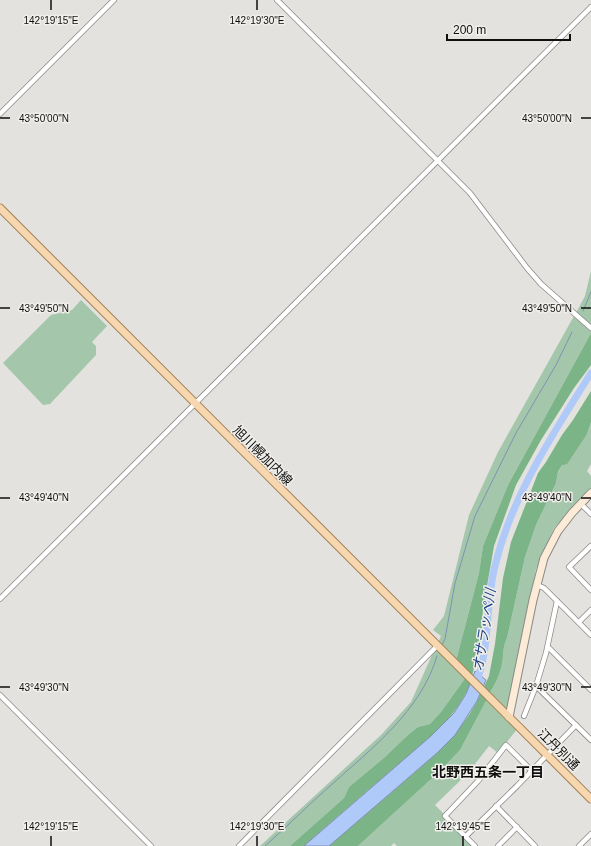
<svg xmlns="http://www.w3.org/2000/svg" width="591" height="846" font-family="Arial,'Noto Sans JP',sans-serif">
  <style>
    .green { fill: #a4c7ab }
    .forest { fill: #7ab487 }
    .water { fill: #afc9f8; stroke: #7f91b2 }
    .lines { fill: none; stroke-linecap: round; stroke-linejoin: round }
    .stream { stroke: #7f91b2; stroke-width: 1 }
    .river { stroke: #afc9f8; stroke-width: 7 }
    .street-casing { stroke: #8a8986; stroke-width: 6 }
    .secondary-casing { stroke: #8a8986; stroke-width: 9 }
    .primary-casing { stroke: #a37f54; stroke-width: 9 }
    .street { stroke: #fff; stroke-width: 4.5 }
    .secondary { stroke: #fbebd7; stroke-width: 7 }
    .primary { stroke: #f7d7af; stroke-width: 7 }
    .ticks { fill: none; stroke: #0f0f0e; stroke-width: 1.5 }
    .labels { text-anchor: middle; stroke-width: 3; stroke-linejoin: round; paint-order: stroke }
    .street-label { font-size: 13px; fill: #0f0f0e; stroke: #f0efeb }
    .water-label { font-size: 14px; font-style: italic; fill: #1c4183; stroke: #f0efeb }
    .neighbourhood-label { font-size: 14px; font-weight: bold; fill: #0f0f0e; stroke: #f0efeb }
    .ticks-label { font-size: 10px; text-anchor: middle; fill: #0f0f0e; stroke: #f0efeb; stroke-width: 3; stroke-linejoin: round; paint-order: stroke }
  </style>
  <rect width="100%" height="100%" fill="#e3e2de"/>
  <g class="green">
    <polygon points="591,271 591,325 576,313 585,296"/>
    <polygon points="81,300 107,326 92,342 96,346 96,355 50,404 43,405 3,363 51,315 72,310"/>
    <polygon points="574,316 591,331 591,333 508,485 483,546 479,573 456,661 438,643 441,636 433,630 444,616 469,515 498,452"/>
    <path d="M591,422V464L587,471L591,476V490L554,528L536,569L510,706L503,708L489,694C495,684 500,675 502,664C504,654 502,649 507,638L525,557L536,525L556,483L558,473L562,465L587,434Z"/>
    <polygon points="436,646 466,677 441,712 430,724 418,727 409,734 385,757 349,787 344,798 290,846 260,846 381,735 411,702"/>
    <polygon points="487,699 518,728 498,753 489,746 468,773 435,805 476,846 397,846 394,843 391,846 358,846 440,771 460,750"/>
  </g>
  <g class="forest">
    <polygon points="591,333 591,365 574,388 541,440 516,485 494,546 483,609 481,641 472,676 456,661 479,573 483,546 508,485"/>
    <path d="M591,391V422L587,434L567,464L562,465L558,472L556,483L536,525L525,557L507,638C502,649 504,654 502,664C500,675 495,684 489,694L483,689L489,676L495,644L503,578L511,542L538,473L546,462L562,435L573,420Z"/>
    <path d="M466,677L471,682C456,721 418,747 387,774C359,798 331,822 304,846H290L344,798L349,787L385,757L409,734L418,727L430,724L441,712Z"/>
    <path d="M481,693L487,699L460,750L440,771L358,846H329C352,826 375,806 399,786C431,758 463,733 481,693Z"/>
  </g>
  <polygon class="water" points="475,671 486,680 477,701 455,735 437,753 329,846 304,846 431,736 454,713 466,694"/>
  <g class="lines">
    <g class="stream">
      <polyline points="583,311 591,292"/>
      <polyline points="442,645 445,639 455,583 475,516 516,433 556,365 572,332"/>
      <path d="M265,846C287,827 308,805 330,786C371,749 421,711 437,656"/>
    </g>
    <path class="river" d="M476,683C491,646 485,604 495,566C512,495 553,434 591,373"/>
    <g class="street-casing">
      <g id="street">
        <polyline points="277,0 470,193 527,268 541,284 591,328"/>
        <polyline points="0,114 114,0"/>
        <polyline points="581,504 591,514"/>
        <polyline points="591,546 569,567 591,590"/>
        <polyline points="537,585 544,588 591,635"/>
        <polyline points="0,599 591,7"/>
        <polyline points="579,622 591,610"/>
        <polyline points="548,647 591,690"/>
        <polyline points="536,686 591,740"/>
        <polyline points="0,695 151,846"/>
        <polyline points="524,716 536,686 546,653 557,601"/>
        <polyline points="496,806 535,846"/>
        <polyline points="466,836 517,786 576,725"/>
        <polyline points="239,846 437,646"/>
        <polyline points="475,846 445,816 478,781 506,745 532,771"/>
        <polyline points="498,846 517,827"/>
        <polyline points="579,846 591,834"/>
      </g>
    </g>
    <g class="secondary-casing">
      <polyline id="secondary" points="509,717 533,600 544,558 558,531 572,513 591,493"/>
    </g>
    <g class="primary-casing">
      <polyline id="primary" points="0,208 591,799"/>
    </g>
    <use href="#street" class="street"/>
    <use href="#secondary" class="secondary"/>
    <use href="#primary" class="primary"/>
  </g>
  <path class="ticks" d="M51,0V10M257,0V10M0,118H10M581,118H591M0,308H10M581,308H591M0,498H10M581,498H591M0,687H10M581,687H591M51,836V846M257,836V846M463,836V846"/>
  <g class="labels">
    <g class="street-label">
      <text transform="translate(263 455) rotate(45)" y="5">旭川幌加内線</text>
      <text transform="translate(559 749) rotate(45)" y="5">江丹別通</text>
    </g>
    <g class="water-label">
      <text transform="translate(484 630) rotate(-81)" y="5">オサラッペ川</text>
    </g>
    <g class="neighbourhood-label">
      <text x="488" y="777">北野西五条一丁目</text>
    </g>
  </g>
  <g class="ticks-label">
    <text x="51" y="24">142°19'15"E</text>
    <text x="257" y="24">142°19'30"E</text>
    <text x="44" y="122">43°50'00"N</text>
    <text x="547" y="122">43°50'00"N</text>
    <text x="44" y="312">43°49'50"N</text>
    <text x="547" y="312">43°49'50"N</text>
    <text x="44" y="501">43°49'40"N</text>
    <text x="547" y="501">43°49'40"N</text>
    <text x="44" y="691">43°49'30"N</text>
    <text x="547" y="691">43°49'30"N</text>
    <text x="51" y="830">142°19'15"E</text>
    <text x="257" y="830">142°19'30"E</text>
    <text x="463" y="830">142°19'45"E</text>
  </g>
  <path d="M447 34v6h123v-6" fill="none" stroke="#0f0f0e" stroke-width="2"/>
  <text x="453" y="34" font-size="12" fill="#0f0f0e" stroke="#f0efeb" stroke-width="3" paint-order="stroke">200 m</text>
</svg>
